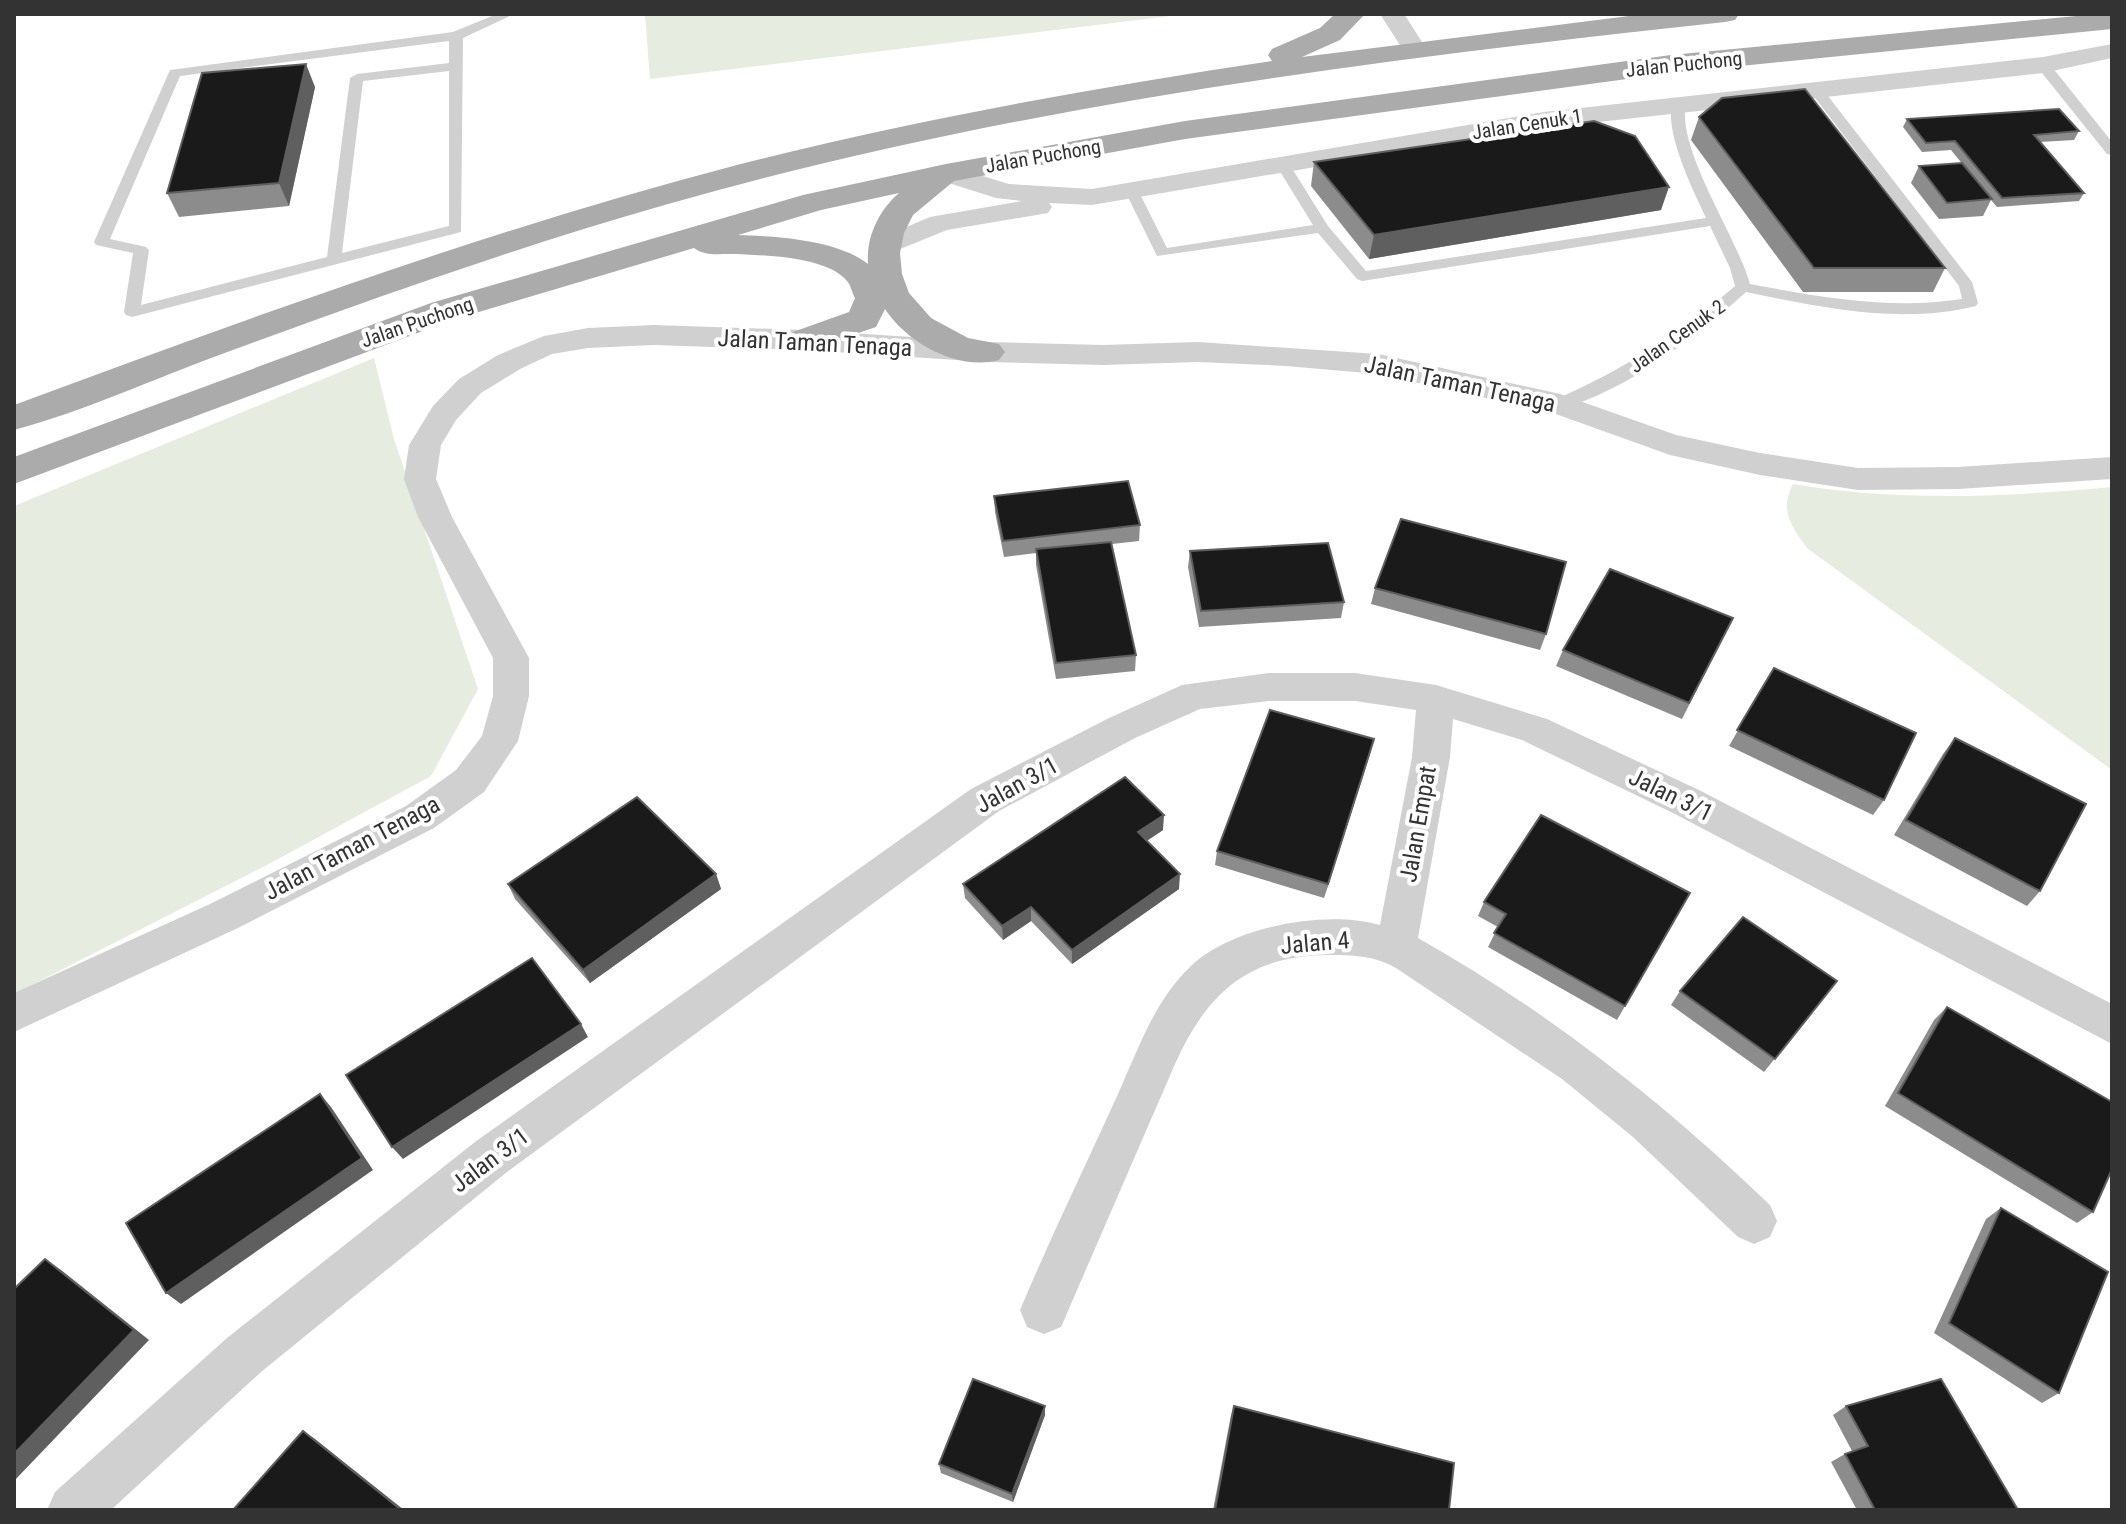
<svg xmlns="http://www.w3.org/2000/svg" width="2126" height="1524" font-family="'Roboto Condensed',sans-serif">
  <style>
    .green { fill: #e6ecdf }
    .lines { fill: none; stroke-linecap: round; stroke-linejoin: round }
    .service { fill: #d0d0d0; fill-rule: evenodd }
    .minor { fill: #d0d0d0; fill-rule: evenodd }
    .primary { fill: #ababab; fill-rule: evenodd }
    .wall { fill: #8c8c8c }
    .shaded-wall { fill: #5f5f5f }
    .building { fill: #1a1a1a; stroke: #5f5f5f; stroke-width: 2 }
    .labels { text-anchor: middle; stroke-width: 8; stroke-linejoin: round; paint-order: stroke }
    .far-street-label { font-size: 20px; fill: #333; stroke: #fff }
    .street-label { font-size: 24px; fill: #333; stroke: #fff }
  </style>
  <rect width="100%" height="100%" fill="#fff"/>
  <g class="green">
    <polygon points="645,14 1187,14 650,79"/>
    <polygon points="374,358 394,439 478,689 431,776 267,865 14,994 14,506"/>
    <path d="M1793,484C1897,502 2007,497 2112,487V770L1808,549C1791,526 1779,511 1793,484Z"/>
  </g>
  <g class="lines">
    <g class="service">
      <path d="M497,14H514L463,38L461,232L132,317L126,315L124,312L133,253L96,245L94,242L170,70L453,32ZM449,41V63L357,74L350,78L327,257L141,305L149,250L146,247L110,239L180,76ZM449,71V226L342,253L363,81Z"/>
      <polygon points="2038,62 2048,62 2112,142 2112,155 2107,154 2038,68"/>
      <path d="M1816,86L1821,87L1972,282L1978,303L1976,306C1900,325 1820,307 1746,292C1695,338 1626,391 1560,409L1552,404L1554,400C1621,371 1680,334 1735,286L1730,268L1710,226L1362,281L1357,279L1318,233L1157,256L1125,191L1132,187L1137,188L1167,248L1313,225L1276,165L1278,162H1288L1328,226L1366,271L1706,218C1693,190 1665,134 1672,104L1679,100L1686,104C1676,149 1737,237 1750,284C1820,297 1890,310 1962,299L1959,286L1809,90Z"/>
    </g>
    <g class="minor">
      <polygon points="1380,14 1404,14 1426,48 1423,53 1405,53"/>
      <polygon points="2112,44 2112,58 2043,73 1544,128 1092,205 1049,203 1052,207 1048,213 947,230 883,256 873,253 869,247 873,241 930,217 1022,201 996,198 936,179 932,173 936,167 946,165 1009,184 1092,189 1544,112 2043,57"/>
      <polygon points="654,325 805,330 987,342 1103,345 1198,342 1378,354 1560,394 1676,435 1760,453 1858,468 1958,467 2112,457 2112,479 1958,489 1858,490 1760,475 1670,455 1553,413 1378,374 1286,366 1198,362 1103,365 987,362 805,350 654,345 588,348 552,354 520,369 481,393 456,420 441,445 436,479 452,517 529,658 529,696 518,741 484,792 434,828 238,928 14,1032 14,993 210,904 406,806 456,770 482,736 493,696 493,658 418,517 404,479 409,445 433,406 459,379 498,355 544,336 588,328"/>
      <path d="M1269,673H1355L1436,685L1547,719L1701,791L2112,1004V1044L1673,813L1522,740L1453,719L1450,757L1418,938C1548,1011 1663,1102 1770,1205L1777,1221L1770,1237L1754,1244L1738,1237L1633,1137L1562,1079L1396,968C1376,956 1353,955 1330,955C1248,955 1207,993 1175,1064L1061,1327L1044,1334L1027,1327L1020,1310C1049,1241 1082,1173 1113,1105C1135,1058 1152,1003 1190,967C1230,927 1326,909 1380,925L1412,757L1416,710L1355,701H1269L1200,709L1135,738L999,811L507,1172L261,1372L111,1510H47L55,1492L227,1338L475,1142L971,789L1109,718L1182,685Z"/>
    </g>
    <g class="primary">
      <path d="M1335,14H1365L1340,40L1302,57L1645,14H1739L1735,20L1725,22C1370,60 1012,106 668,204C517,247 369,300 222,354C153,379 85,411 14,430V405C252,317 491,229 737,165C913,120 1093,88 1272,61L1268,55L1272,49L1320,28Z"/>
      <path d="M2097,14H2112V29L1671,73L1185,139L954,181L913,215L904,233L900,253L902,274L909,293L931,318L968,338L999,344L1005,352L999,360C958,371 908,344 885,309L876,327L805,351L793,348L787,340L793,332L849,312L855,298C852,293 851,285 847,281C827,256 760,255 730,254C718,254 704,256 694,248L455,319L14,484V457L431,303L803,195L946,164L1185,121L1671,55ZM899,193C879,210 866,237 868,264C838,240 775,236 738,235L821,210Z"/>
    </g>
  </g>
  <g class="wall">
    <polygon points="315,87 289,206 179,217 167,193"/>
    <polygon points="1699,117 1945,268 1933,292 1803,292 1691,140"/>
    <polygon points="1907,119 2079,131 2074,140 2040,142 2084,193 2079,201 1997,207 1991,200 1983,216 1939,219 1911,183 1919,166 1964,166 1951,150 1922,152 1903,127"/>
    <polygon points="1314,162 1661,210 1369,259 1311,186"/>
    <polygon points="994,496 1140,525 1139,541 1112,544 1136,655 1135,671 1056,679 1036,565 1036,553 1004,557 995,512"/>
    <polygon points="1190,551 1344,602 1341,618 1199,627 1188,567"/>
    <polygon points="1375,588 1546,634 1540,650 1371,604"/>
    <polygon points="1733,618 1682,719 1556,666 1563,650"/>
    <polygon points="1774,668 1884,800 1873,815 1729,746"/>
    <polygon points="1955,738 2040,891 2027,906 1894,835 1943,754"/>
    <polygon points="1374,739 1324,898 1215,865 1217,851"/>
    <polygon points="1163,830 1147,841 1179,889 1072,964 1031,921 1003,940 965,898 963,884"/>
    <polygon points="716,874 721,889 590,983 515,899 508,884"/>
    <polygon points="1690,893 1617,1020 1488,947 1498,927 1478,916 1484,902"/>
    <polygon points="1837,981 1764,1072 1671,1005 1680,991"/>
    <polygon points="1947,1007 2093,1212 2077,1223 1885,1106 1934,1020"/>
    <polygon points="2001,1208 2059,1393 2042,1403 1934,1333 1986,1219"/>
    <polygon points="1045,1406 1045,1415 1013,1502 941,1473 939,1464"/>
    <polygon points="1234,1406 1449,1510 1213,1510 1231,1415"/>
    <polygon points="1846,1406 2018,1510 1857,1510 1831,1462 1845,1454 1852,1451 1833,1415"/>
  </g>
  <g class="shaded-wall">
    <polygon points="306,64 315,87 289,206 279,183"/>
    <polygon points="1669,187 1661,210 1369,259 1374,235"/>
    <polygon points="1374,739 1370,754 1324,898 1328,884"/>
    <polygon points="1164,815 1163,830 1137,847 1138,832"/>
    <polygon points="716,874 721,889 590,983 583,970"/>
    <polygon points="1180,874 1179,889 1072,964 1072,950"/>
    <polygon points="1031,907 1031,921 1003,940 1002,926"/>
    <polygon points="581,1024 588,1037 403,1159 392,1147"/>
    <polygon points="320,1094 331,1107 373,1170 181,1304 166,1293"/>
    <polygon points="45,1259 61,1270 149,1340 14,1481 14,1454"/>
    <polygon points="1045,1406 1045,1415 1013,1502 1012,1494"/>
    <polygon points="303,1431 315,1439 404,1510 399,1510"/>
  </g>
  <g class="building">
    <polygon points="306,64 279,183 167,193 202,73"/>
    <polygon points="1805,89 1945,268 1814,268 1699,117 1722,98"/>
    <polygon points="2059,109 2079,131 2034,135 2084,193 2002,198 1955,141 1926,143 1907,119"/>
    <polygon points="1594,121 1635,136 1669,187 1374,235 1314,162"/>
    <polygon points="1962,163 1992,199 1947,203 1919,166"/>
    <polygon points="1128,481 1140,525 1003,541 994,496"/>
    <polygon points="1401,519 1566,562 1546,634 1375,588"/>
    <polygon points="1111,542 1136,655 1056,663 1036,549"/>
    <polygon points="1328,543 1344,602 1201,611 1190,551"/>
    <polygon points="1610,569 1733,618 1689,703 1563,650"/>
    <polygon points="1774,668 1916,733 1884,800 1737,730"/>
    <polygon points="1270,710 1374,739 1328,884 1217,851"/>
    <polygon points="1955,738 2086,804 2040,891 1906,820"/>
    <polygon points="1125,777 1164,815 1138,832 1180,874 1072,950 1031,907 1002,926 963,884"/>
    <polygon points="637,797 716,874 583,970 508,884"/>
    <polygon points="1541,815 1690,893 1625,1006 1494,933 1506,914 1484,902"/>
    <polygon points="1743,917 1837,981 1775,1059 1680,991"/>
    <polygon points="532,958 581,1024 392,1147 346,1075"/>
    <polygon points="1947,1007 2112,1102 2112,1169 2093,1212 1898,1093"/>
    <polygon points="320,1094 362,1158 166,1293 126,1223"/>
    <polygon points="2001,1208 2108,1272 2059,1393 1949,1323"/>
    <polygon points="45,1259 134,1330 14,1454 14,1289"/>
    <polygon points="973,1379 1045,1406 1012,1494 939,1464"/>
    <polygon points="1941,1379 2018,1510 1875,1510 1845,1454 1868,1446 1846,1406"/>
    <polygon points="1234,1406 1454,1463 1449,1510 1215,1510"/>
    <polygon points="303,1431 400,1509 399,1510 233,1510"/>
  </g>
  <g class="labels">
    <g class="far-street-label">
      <text transform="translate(1684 64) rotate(-6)" y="7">Jalan Puchong</text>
      <text transform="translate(1527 124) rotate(-9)" y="7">Jalan Cenuk 1</text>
      <text transform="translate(1043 156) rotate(-10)" y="7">Jalan Puchong</text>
      <text transform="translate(417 322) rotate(-19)" y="7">Jalan Puchong</text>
      <text transform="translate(1677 336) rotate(-35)" y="7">Jalan Cenuk 2</text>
    </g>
    <g class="street-label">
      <text transform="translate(815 343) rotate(3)" y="8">Jalan Taman Tenaga</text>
      <text transform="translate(1460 384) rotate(12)" y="8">Jalan Taman Tenaga</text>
      <text transform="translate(1017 785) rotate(-29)" y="8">Jalan 3/1</text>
      <text transform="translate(1671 795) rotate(26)" y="8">Jalan 3/1</text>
      <text transform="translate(1418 824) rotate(-80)" y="8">Jalan Empat</text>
      <text transform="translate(352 848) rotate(-28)" y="8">Jalan Taman Tenaga</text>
      <text transform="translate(1315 943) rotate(-5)" y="8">Jalan 4</text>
      <text transform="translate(490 1160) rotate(-37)" y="8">Jalan 3/1</text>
    </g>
  </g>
  <rect width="2126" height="1524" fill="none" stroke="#333333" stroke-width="32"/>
</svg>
